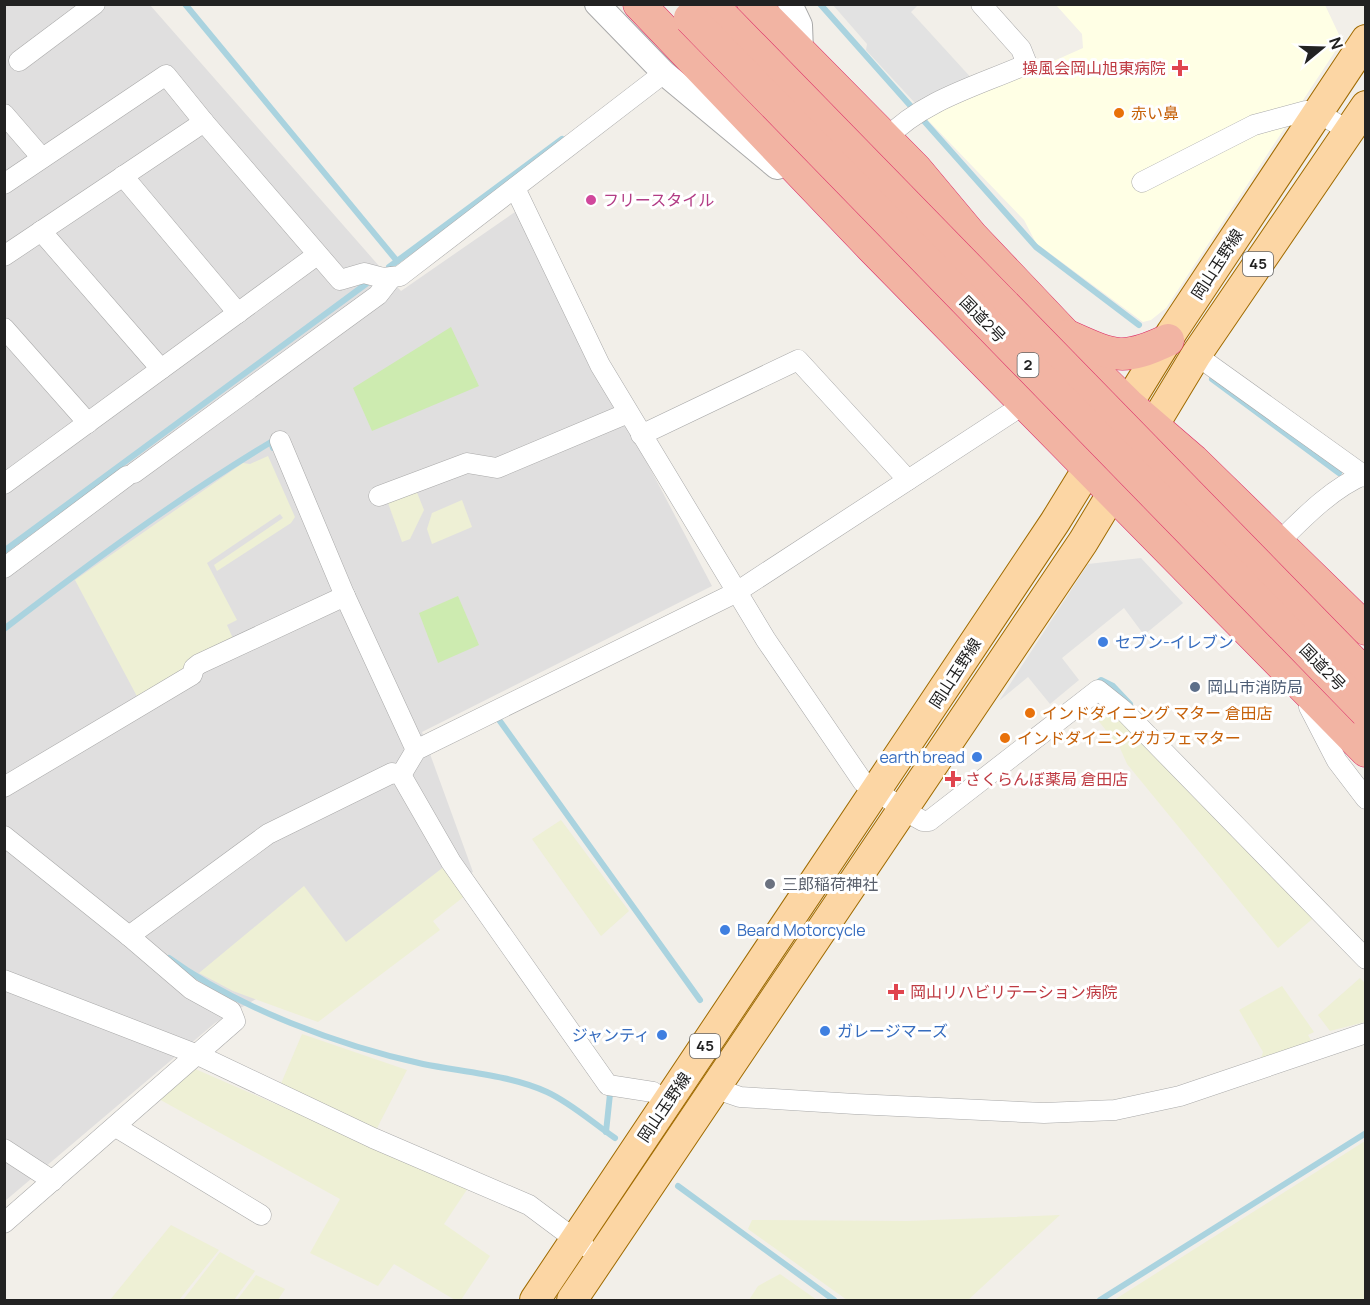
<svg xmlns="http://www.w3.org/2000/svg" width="1370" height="1305" font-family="Manrope,'Noto Sans JP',sans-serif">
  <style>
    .residential { fill: #e0dfdf }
    .education { fill: #ffffe5 }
    .farmland { fill: #eef0d5 }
    .grass { fill: #cdebb0 }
    .parking { fill: #e2e2e2 }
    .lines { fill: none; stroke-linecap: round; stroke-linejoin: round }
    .stream { stroke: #aad3df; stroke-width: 6 }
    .minor-casing { stroke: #a9a9a9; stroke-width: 21 }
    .tertiary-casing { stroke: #a9a9a9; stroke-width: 26 }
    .primary-casing { stroke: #a06b00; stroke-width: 32 }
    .trunk-casing { stroke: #dc2a67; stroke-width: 33 }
    .minor { stroke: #fff; stroke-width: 20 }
    .tertiary { stroke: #fff; stroke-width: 24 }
    .primary { stroke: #fcd6a4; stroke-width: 30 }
    .trunk { stroke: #f2b4a3; stroke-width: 32 }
    .trunk-bridge-casing { stroke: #dc2a67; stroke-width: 33; stroke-linecap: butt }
    .trunk-bridge { stroke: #f2b4a3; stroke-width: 32 }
    .health-dot { fill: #e0444e; stroke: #fff; stroke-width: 2 }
    .food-dot { fill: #e8710a; stroke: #fff; stroke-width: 2 }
    .hotel-dot { fill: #d1479c; stroke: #fff; stroke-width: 2 }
    .shop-dot { fill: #3f7fe0; stroke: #fff; stroke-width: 2 }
    .service-dot { fill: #5c6f8a; stroke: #fff; stroke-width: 2 }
    .worship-dot { fill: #6b7280; stroke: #fff; stroke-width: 2 }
    .labels { text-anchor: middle; stroke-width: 6; stroke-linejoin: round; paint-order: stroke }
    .shield { fill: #fff; stroke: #646464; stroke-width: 1.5 }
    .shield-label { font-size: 15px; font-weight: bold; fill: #222 }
    .health-label { font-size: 16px; fill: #be3a42; stroke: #fff; text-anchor: start }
    .food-label { font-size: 16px; fill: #c56008; stroke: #fff; text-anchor: start }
    .hotel-label { font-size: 16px; fill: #b23c85; stroke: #fff; text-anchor: start }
    .street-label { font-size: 16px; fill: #222; stroke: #fff }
    .shop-label { font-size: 16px; fill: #366cbe; stroke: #fff; text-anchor: start }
    .service-label { font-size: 16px; fill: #4e5e75; stroke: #fff; text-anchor: start }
    .worship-label { font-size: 16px; fill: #5b616d; stroke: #fff; text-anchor: start }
  </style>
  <rect width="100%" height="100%" fill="#f2efe9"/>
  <polygon class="residential" points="5,5 150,5 401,291 515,212 712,586 422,732 473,872 215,1023 5,1201"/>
  <polygon class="education" points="1056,5 1325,5 1342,41 1166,308 1151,320 1143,322 1036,243 1024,220 926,118 1083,48 1082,34"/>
  <g class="farmland">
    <polygon points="268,456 295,517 291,523 217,571 214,565 283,518 280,514 207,563 237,620 227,625 235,643 140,702 75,580 243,463 250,464"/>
    <polygon points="416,490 424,510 410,539 402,542 388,503"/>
    <polygon points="462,500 472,527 432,544 427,529 432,513"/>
    <polygon points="1101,705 1108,708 1316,916 1278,948 1127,764 1120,748 1093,714"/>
    <polygon points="561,820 629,911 601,936 532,839"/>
    <polygon points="445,866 466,895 433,921 440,930 318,1022 233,991 199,973 304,886 346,942"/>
    <polygon points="1360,978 1365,983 1365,1022 1330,1031 1318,1015"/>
    <polygon points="1282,986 1314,1032 1308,1035 1312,1042 1260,1061 1263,1052 1239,1010"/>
    <polygon points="302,1034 407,1070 375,1132 280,1086"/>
    <polygon points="193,1068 468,1188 444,1224 490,1256 461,1300 455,1300 394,1264 378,1286 310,1253 340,1199 157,1098"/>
    <polygon points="1365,1141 1365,1300 1114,1300"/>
    <polygon points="1060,1215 968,1300 847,1300 748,1229 752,1220 907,1221"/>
    <polygon points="171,1225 219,1250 179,1300 110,1300"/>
    <polygon points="220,1252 255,1271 234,1300 183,1300"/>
    <polygon points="780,1274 817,1300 749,1300 758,1286"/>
    <polygon points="256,1275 285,1289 278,1300 237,1300"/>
  </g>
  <g class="grass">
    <polygon points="451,327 479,386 372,431 353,388"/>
    <polygon points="458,596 479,645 438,663 419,613"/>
  </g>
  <g class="parking">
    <polygon points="833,5 918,5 911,12 974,81 915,103 866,50 867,44"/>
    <polygon points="1141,558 1183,603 1144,635 1124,608 1062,658 1079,680 1050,704 1028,677 999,701 1088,564"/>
  </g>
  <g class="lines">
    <g class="stream">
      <polyline points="185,4 397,261"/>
      <polyline points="820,4 1036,247 1139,325"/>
      <polyline points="389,267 562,139"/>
      <polyline points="1212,379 1339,473"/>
      <polyline points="4,551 366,284"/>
      <path d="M4,629C90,563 178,498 271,442L273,448"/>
      <polyline points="1095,685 1101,680 1113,686 1130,704"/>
      <polyline points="497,717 700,1000"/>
      <path d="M169,958C238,1008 340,1046 423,1064C463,1072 510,1075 547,1092C571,1103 593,1123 615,1138"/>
      <polyline points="606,1132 610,1094"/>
      <polyline points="678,1186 834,1300"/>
      <polyline points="1100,1300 1366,1133"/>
    </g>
    <g class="minor-casing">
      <g id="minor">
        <polyline points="19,61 95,4"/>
        <polyline points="4,114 42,158"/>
        <path d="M887,138C923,100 980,85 1027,64L1021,49L981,4"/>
        <polyline points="123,176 238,313"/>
        <polyline points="1142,182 1254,125 1306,111 1317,112 1349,131"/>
        <polyline points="4,184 166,75 204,122"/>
        <polyline points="515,188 600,365 766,640 863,782 914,816 923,821 929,821 1098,690 1123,710 1366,959"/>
        <polyline points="41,231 161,369"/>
        <polyline points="4,256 204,122 340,280 364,273 383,278 400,276 664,73"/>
        <polyline points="4,328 88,423"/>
        <polyline points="1196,355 1366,477"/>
        <polyline points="641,435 798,360 908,480"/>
        <polyline points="280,441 345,596 416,750"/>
        <polyline points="134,473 378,295 392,277"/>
        <polyline points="4,484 317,255"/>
        <polyline points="379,496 467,463 497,468 628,413"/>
        <path d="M1279,542C1303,518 1333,487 1366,474"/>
        <polyline points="4,568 127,476"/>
        <polyline points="1309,707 1337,761 1366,799"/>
        <polyline points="401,775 416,750 735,593 1026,403"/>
        <polyline points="4,787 192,675 194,668 199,664 345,596"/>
        <polyline points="4,836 129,936"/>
        <polyline points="4,980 198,1055 373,1138 529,1205 584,1246"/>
        <polyline points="714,1088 740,1097 855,1104 1044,1113 1115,1110 1180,1096 1366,1033"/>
        <polyline points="116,1127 261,1215"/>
        <polyline points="4,1149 53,1181"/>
        <polyline points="4,1223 235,1021 231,1011 191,989 129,936 268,834 392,773 401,775 451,862 608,1085 653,1092 667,1102"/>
      </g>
    </g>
    <g class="tertiary-casing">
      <g id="tertiary">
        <polyline points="597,4 664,73 777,167"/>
        <polyline points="790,4 800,25 801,51"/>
      </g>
    </g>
    <g class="primary-casing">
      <g id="primary">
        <polyline points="535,1300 1055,522 1172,332 1366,40"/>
        <polyline points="572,1300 1083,542 1196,355 1366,106"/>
      </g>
    </g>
    <g class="trunk-casing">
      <g id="trunk">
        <polyline points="639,4 872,248 1366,751"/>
        <polyline points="753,4 916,169 972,236 1065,334 1082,359 1128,404 1193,460 1366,629"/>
        <path d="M1068,336C1113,356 1122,362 1168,340"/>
      </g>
    </g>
    <use href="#minor" class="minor"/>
    <use href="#tertiary" class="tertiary"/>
    <use href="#primary" class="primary"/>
    <use href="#trunk" class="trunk"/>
    <g class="trunk-bridge-casing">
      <g id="trunk-bridge">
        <polyline points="711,4 1366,675"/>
        <polyline points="690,18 1366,712"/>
      </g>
    </g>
    <use href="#trunk-bridge" class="trunk-bridge"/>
  </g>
  <g class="health-dot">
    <path d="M1177 59h6v6h6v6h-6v6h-6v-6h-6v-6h6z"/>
    <path d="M950 770h6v6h6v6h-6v6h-6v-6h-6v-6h6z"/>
    <path d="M893 983h6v6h6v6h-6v6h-6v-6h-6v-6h6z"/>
  </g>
  <g class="food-dot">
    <circle cx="1119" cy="113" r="6"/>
    <circle cx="1030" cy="713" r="6"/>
    <circle cx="1005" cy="738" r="6"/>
  </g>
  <circle class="hotel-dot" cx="591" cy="200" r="6"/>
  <g class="shop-dot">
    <circle cx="1103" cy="642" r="6"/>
    <circle cx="977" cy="757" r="6"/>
    <circle cx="725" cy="930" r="6"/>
    <circle cx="825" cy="1031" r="6"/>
    <circle cx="662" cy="1035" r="6"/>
  </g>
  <circle class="service-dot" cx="1195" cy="687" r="6"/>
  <circle class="worship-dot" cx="770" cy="884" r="6"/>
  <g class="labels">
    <g class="shield">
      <rect x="1243" y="252" width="30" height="24" rx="4.5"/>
      <rect x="1017.5" y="353" width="21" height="24" rx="4.5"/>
      <rect x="690" y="1034" width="30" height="24" rx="4.5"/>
    </g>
    <g class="shield-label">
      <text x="1258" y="269">45</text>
      <text x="1028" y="370">2</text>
      <text x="705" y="1051">45</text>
    </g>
    <g class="health-label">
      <text x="1166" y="74" text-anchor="end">操風会岡山旭東病院</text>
      <text x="965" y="785">さくらんぼ薬局 倉田店</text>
      <text x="910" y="998">岡山リハビリテーション病院</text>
    </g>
    <g class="food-label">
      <text x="1131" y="119">赤い鼻</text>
      <text x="1042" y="719">インドダイニング マター 倉田店</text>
      <text x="1017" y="744">インドダイニングカフェマター</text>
    </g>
    <g class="hotel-label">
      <text x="603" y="206">フリースタイル</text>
    </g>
    <g class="street-label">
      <text transform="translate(1217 264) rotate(-57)" y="6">岡山玉野線</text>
      <text transform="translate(983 319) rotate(46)" y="6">国道2号</text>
      <text transform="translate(1323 667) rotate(46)" y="6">国道2号</text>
      <text transform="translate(955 673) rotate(-57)" y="6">岡山玉野線</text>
      <text transform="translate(664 1107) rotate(-56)" y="6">岡山玉野線</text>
    </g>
    <g class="shop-label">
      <text x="1115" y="648">セブン-イレブン</text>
      <text x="965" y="763" text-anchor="end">earth bread</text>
      <text x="737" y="936">Beard Motorcycle</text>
      <text x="837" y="1037">ガレージマーズ</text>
      <text x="650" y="1041" text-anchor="end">ジャンティ</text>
    </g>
    <g class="service-label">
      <text x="1207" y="693">岡山市消防局</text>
    </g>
    <g class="worship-label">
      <text x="782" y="890">三郎稲荷神社</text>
    </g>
  </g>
  <rect width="1370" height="1305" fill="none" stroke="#222222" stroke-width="12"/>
  <g transform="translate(1322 48) rotate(71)" stroke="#ffffff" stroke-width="4.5" paint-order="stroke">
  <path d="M0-4.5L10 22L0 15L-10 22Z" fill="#222222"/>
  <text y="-9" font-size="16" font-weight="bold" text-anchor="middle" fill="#222222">N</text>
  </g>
</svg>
